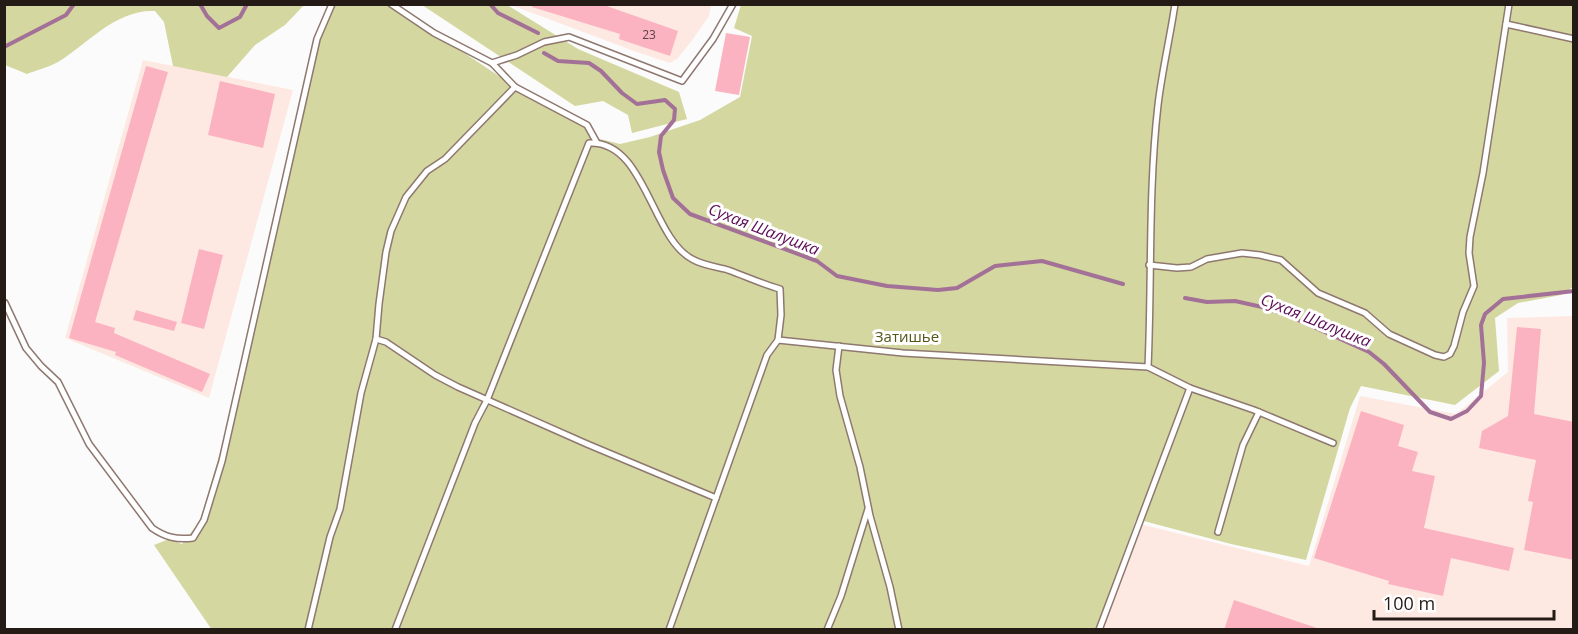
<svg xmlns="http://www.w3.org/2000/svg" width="1578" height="634" font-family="'Open Sans',sans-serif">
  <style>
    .built { fill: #fee9e2 }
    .green { fill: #d4d79f }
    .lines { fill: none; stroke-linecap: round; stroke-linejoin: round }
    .stream { stroke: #a37198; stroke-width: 4 }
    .building { fill: #fcb3c1 }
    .lane-casing { stroke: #8f7870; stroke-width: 8 }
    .lane { stroke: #fff; stroke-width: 5 }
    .labels { text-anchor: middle; stroke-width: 6; stroke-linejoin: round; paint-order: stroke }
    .number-label { font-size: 12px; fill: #5a4142 }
    .park-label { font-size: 15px; fill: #545617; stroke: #fff }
    .water-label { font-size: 16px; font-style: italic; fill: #5c0c56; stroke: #fff }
  </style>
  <rect width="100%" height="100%" fill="#fbfbfb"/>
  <g class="built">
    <polygon points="511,5 711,5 709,16 693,39 678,58 670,63 634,51"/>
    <polygon points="143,60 293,90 209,398 65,338"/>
    <polygon points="1573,316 1573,629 1100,630 1140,524 1309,566 1360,396 1456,414 1508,372 1507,318"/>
  </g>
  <g class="green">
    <path d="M9,4H304V5L285,25L255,45L227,77L173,66L164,22L155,11C116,9 89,43 58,62C49,67 37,70 27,74L5,65V7Z"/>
    <polygon points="330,5 396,5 446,41 499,76 585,122 596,138 620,144 650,137 700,120 740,97 752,36 734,28 741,5 1573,5 1573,287 1561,295 1518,303 1495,318 1499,371 1455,405 1361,386 1350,408 1306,560 1231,544 1136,519 1099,629 212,630 154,545 169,539 182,544 200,521 229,422 315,41"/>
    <polygon points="422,5 507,5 578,49 679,92 687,119 632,133 628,115 603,101 575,106"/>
  </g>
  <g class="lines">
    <g class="stream">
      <polyline points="200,4 207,16 219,28 240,17 247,4"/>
      <polyline points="490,4 498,13 538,33"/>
      <polyline points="4,47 66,15 74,4"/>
      <polyline points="544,53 558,61 589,63 601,71 622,93 637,104 665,100 675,109 674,120 661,136 659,152 663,170 673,198 690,214 817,261 837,276 887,286 938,290 957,288 995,266 1042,261 1123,284"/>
      <polyline points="1185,298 1207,302 1235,301 1262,307 1285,314 1369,352 1384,364 1430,412 1451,419 1467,411 1481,396 1484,363 1481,325 1485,314 1503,299 1574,291"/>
    </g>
  </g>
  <g class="building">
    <polygon points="532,4 601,4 678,31 670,56 619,39 620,34 532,7"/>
    <polygon points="726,33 750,37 739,95 715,91"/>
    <polygon points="146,66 168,72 95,322 115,328 114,333 210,374 202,392 115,355 116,352 69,338"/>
    <polygon points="220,81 275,94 263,148 208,135"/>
    <polygon points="199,249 223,255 204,329 181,323"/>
    <polygon points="136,310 177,322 174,331 133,320"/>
    <polygon points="1517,327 1541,329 1534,414 1574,422 1574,560 1524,550 1533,502 1528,501 1536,460 1479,448 1482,431 1508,416"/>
    <polygon points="1361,411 1404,425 1398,446 1418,452 1412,471 1435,476 1424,528 1514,548 1509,571 1451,558 1443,596 1388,584 1389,581 1314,558"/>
    <polygon points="1234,600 1317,628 1317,630 1224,630"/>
  </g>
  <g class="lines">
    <g class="lane-casing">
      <g id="lane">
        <polyline points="391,4 434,33 492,63 517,55 544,42 569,37 682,81 713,39 733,4"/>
        <polyline points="1506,24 1574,39"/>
        <polyline points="515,87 587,125 597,143"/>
        <polyline points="1149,265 1177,268 1191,267 1207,259 1242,253 1260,255 1281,260 1318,293 1365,313 1389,334 1435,355 1444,357 1450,354 1454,346 1463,312 1474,286 1469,253 1470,237 1483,173 1509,4"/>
        <path d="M5,303L26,348L41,366L58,382L89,444L152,528C165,537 176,540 193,538L204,520L222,461L317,39L332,4"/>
        <polyline points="376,339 379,304 386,252 391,231 406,197 427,171 445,159 515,87 492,63"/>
        <polyline points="839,346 836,370 840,396 860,467 870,516 890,587 899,630"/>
        <polyline points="1190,388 1254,410 1333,443"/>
        <polyline points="1218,532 1243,445 1259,412"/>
        <polyline points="308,630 330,537 340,509 361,393 376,339 386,342 435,375 458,387 587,444 716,498"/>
        <path d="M395,630L475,423L487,400L589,143C645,140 651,237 692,259C702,265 717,267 728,270C745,276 762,284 780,289L781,315L778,340"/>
        <path d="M669,630L767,355L778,340L903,353L1148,367C1152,280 1148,192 1158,105C1162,71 1170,38 1175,4"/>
        <polyline points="827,630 841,596 868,509"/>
        <polyline points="1099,630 1190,388 1148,367"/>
      </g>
    </g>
    <use href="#lane" class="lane"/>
  </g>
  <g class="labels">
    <g class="number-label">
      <text x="649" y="39">23</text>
    </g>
    <g class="park-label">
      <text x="907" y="342">Затишье</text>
    </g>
    <g class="water-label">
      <text transform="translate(764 229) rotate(21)" y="6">Сухая Шалушка</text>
      <text transform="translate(1316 320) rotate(22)" y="6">Сухая Шалушка</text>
    </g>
  </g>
  <rect width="1578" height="634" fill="none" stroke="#241b17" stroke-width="12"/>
  <path d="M1374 610v9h180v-9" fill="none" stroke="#241b17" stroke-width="3"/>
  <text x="1383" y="610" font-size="18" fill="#241b17" stroke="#ffffff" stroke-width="4.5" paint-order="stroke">100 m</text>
</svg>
